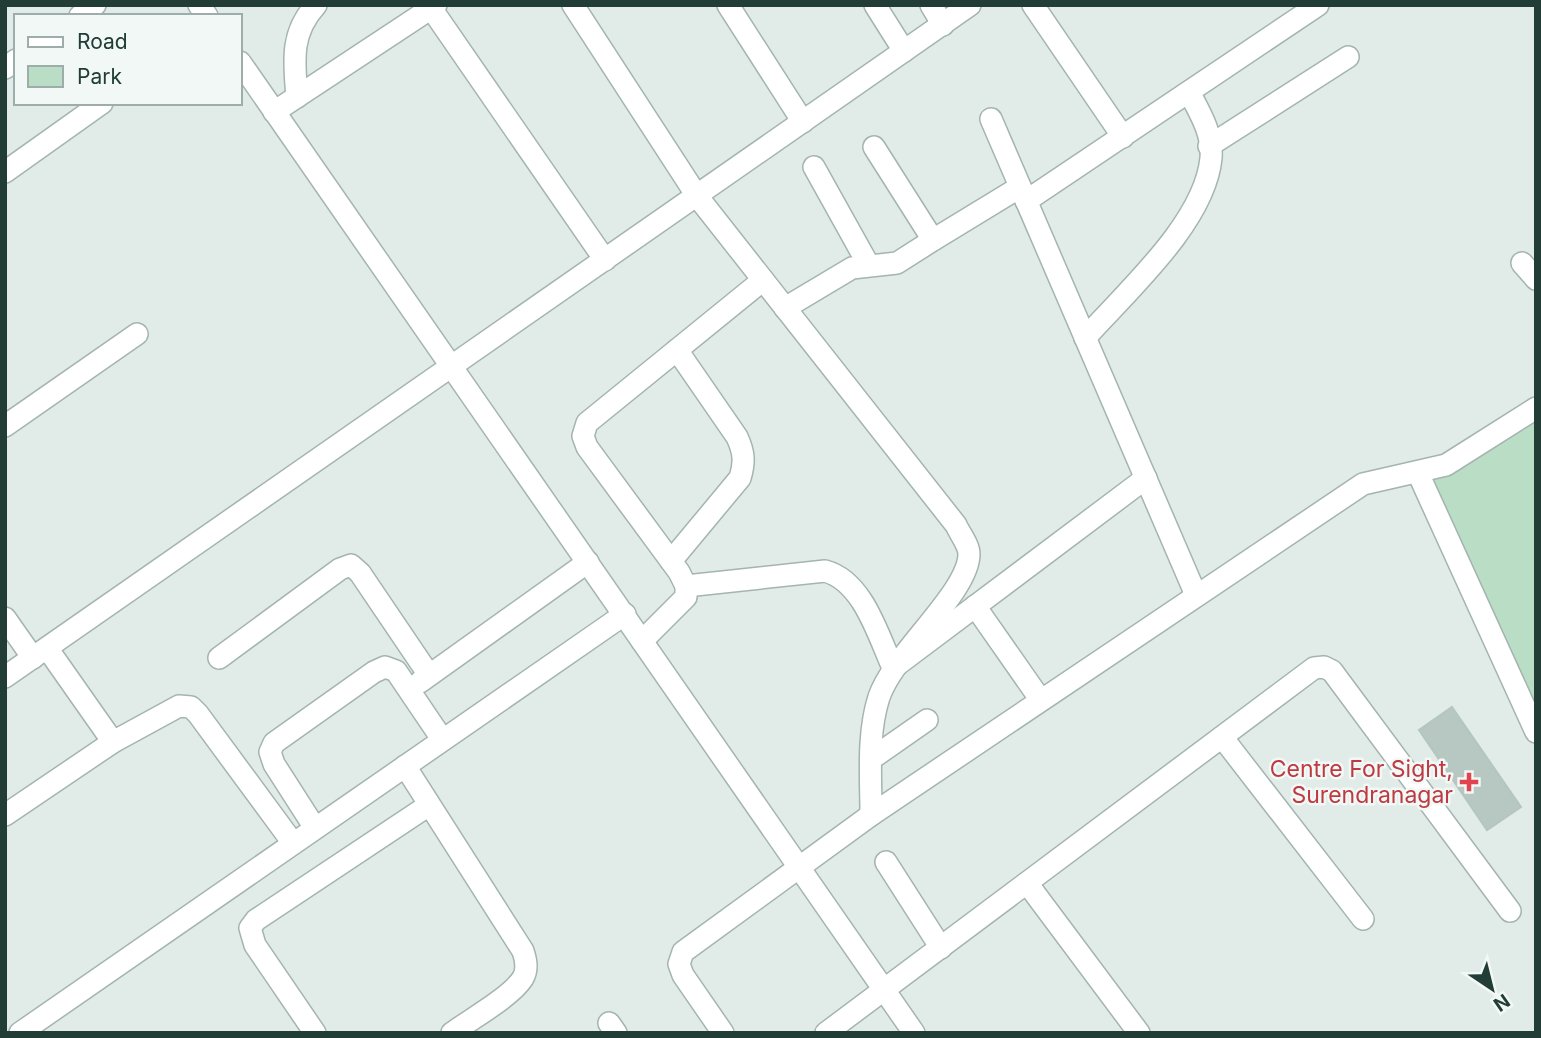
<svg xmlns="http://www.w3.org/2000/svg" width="1541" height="1038" font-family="Inter,sans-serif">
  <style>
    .green { fill: #baddc5 }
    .building { fill: #b7c7c1; stroke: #b4c6bf; stroke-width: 2 }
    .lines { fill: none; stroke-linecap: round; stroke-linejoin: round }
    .minor-casing { stroke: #a4b4af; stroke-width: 24 }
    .minor { stroke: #fff; stroke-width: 21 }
    .health-dot { fill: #e0444e; stroke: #f2f8f5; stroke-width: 2.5 }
    .labels { text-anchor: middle; stroke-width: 5; stroke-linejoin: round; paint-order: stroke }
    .health-label { font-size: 23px; fill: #be3a42; stroke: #f2f8f5; text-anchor: end }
  </style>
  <rect width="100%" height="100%" fill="#e1ece8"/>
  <polygon class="green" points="1536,408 1536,732 1418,473"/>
  <polygon class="building" points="1452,707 1521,807 1487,830 1419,730"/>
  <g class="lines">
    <g class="minor-casing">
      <g id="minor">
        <polyline points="199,5 207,16"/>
        <path d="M573,5L697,196L956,525C960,534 969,545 969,554C969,592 894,653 879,697C867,734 871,777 871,815"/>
        <polyline points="728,5 803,122"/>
        <polyline points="875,5 904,51"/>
        <polyline points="931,5 943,25"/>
        <polyline points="1033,5 1123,137"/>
        <polyline points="431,8 605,260"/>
        <polyline points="80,16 95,5"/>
        <polyline points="240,62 914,1033"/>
        <polyline points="5,68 16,60"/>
        <path d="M297,97C294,62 290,33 316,5"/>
        <polyline points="274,112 436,5"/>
        <polyline points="991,119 1196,595"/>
        <polyline points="1209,146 1348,57"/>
        <polyline points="874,147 933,240 1020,187"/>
        <polyline points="814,167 868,264"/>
        <polyline points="5,172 102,103"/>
        <polyline points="1026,201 1318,5"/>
        <polyline points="1522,263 1536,279"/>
        <polyline points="785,308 852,268 897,263 933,240"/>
        <path d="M1085,338C1127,291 1205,222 1211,158C1213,134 1200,113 1189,92"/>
        <polyline points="5,426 137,334"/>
        <polyline points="1418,473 1536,732"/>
        <path d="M671,561L740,478C745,462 744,452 737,437L677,350"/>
        <path d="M686,586L825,571C863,581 878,635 893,668L1146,478"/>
        <polyline points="975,606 1040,699"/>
        <polyline points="5,618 33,658"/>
        <polyline points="642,641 686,597 686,586 679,572 587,447 583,436 587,423 763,280"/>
        <polyline points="47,648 113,742"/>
        <polyline points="219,658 340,569 351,565 360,573 429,675"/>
        <polyline points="5,677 970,5"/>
        <polyline points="420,682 588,562"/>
        <polyline points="1222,737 1363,919"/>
        <polyline points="871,759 927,720"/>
        <path d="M405,766L523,951C526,960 528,969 523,978C511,997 471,1019 452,1033"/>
        <polyline points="5,815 113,742 179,706 191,707 198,714 293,843"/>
        <polyline points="315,828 274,764 270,752 274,743 374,672 385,667 396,671 442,739"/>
        <polyline points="886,862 941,948"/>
        <polyline points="1027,883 1139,1033"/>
        <polyline points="609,1023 616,1033"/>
        <polyline points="20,1033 625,614"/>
        <polyline points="315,1033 255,945 250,928 256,920 429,805"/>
        <polyline points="723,1033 683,975 679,964 683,952 871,815 1363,484 1446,465 1536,408"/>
        <polyline points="826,1033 1314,668 1324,667 1332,671 1510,911"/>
      </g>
    </g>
    <use href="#minor" class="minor"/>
  </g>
  <path class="health-dot" d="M1465.5 771.5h7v7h7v7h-7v7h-7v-7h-7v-7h7z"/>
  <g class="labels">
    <g class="health-label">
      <text x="1453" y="777">Centre For Sight,<tspan x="1453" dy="26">Surendranagar</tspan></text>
    </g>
  </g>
  <rect width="1541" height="1038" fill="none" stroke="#213d36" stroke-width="14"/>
  <rect x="14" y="14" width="228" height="91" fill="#f2f8f5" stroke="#9eada9" stroke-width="2"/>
  <rect x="28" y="37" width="35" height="10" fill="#ffffff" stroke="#9eada9" stroke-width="2"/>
  <text x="77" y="49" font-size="21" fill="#213d36">Road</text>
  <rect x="28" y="66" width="35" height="21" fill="#baddc5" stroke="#9eada9" stroke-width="2"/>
  <text x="77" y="84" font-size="21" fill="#213d36">Park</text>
  <g transform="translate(1492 989) rotate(145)" stroke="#f2f8f5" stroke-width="5" paint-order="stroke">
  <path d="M0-5L12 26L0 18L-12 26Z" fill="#213d36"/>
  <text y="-10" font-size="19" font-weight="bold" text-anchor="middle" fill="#213d36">N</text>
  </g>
</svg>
